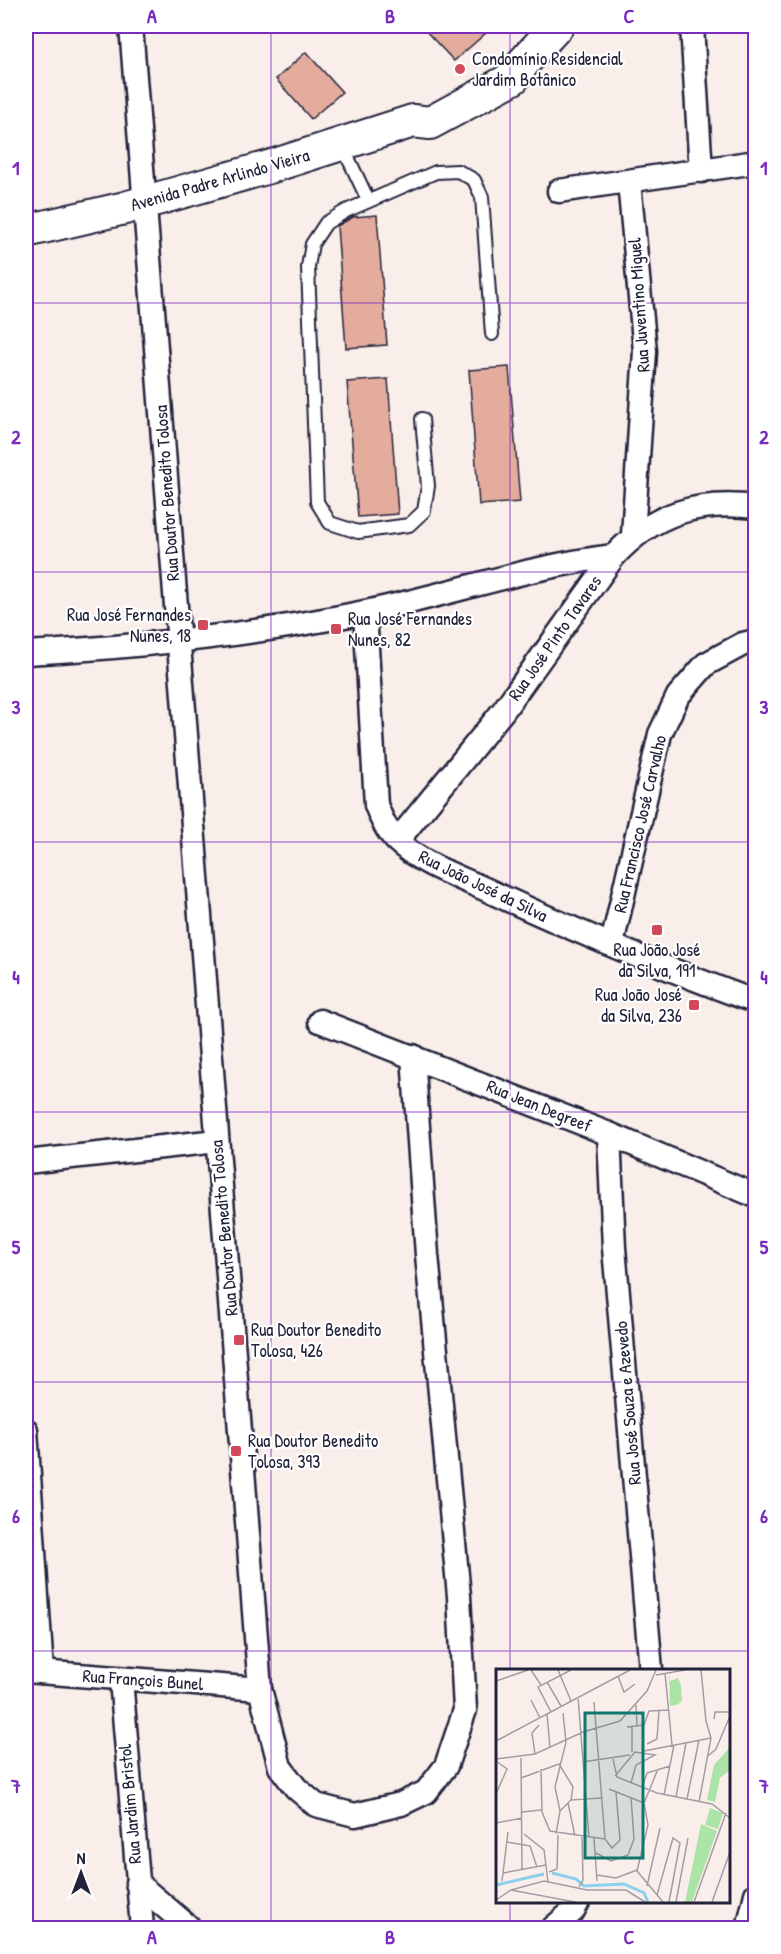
<svg xmlns="http://www.w3.org/2000/svg" width="781" height="1954" font-family="'Patrick Hand',sans-serif">
  <style>
    .building { fill: #e4ac9c; stroke: #22223b; stroke-width: 1.5 }
    .lines { fill: none; stroke-linecap: round; stroke-linejoin: round }
    .lane-casing { stroke: #22223b; stroke-width: 16 }
    .street-casing { stroke: #22223b; stroke-width: 27 }
    .secondary-casing { stroke: #22223b; stroke-width: 36 }
    .lane { stroke: #fff; stroke-width: 12 }
    .street { stroke: #fff; stroke-width: 22 }
    .secondary { stroke: #fff; stroke-width: 32 }
    .grid { fill: none; stroke: #7b2cbf; stroke-width: 1.5; stroke-opacity: 0.55 }
    .poi-dot { fill: #d1495b; stroke: #fff; stroke-width: 2 }
    .labels { text-anchor: middle; stroke-width: 4.5; stroke-linejoin: round; paint-order: stroke }
    .poi-label { font-size: 18px; fill: #22223b; stroke: #fff; text-anchor: start }
    .street-label { font-size: 18px; fill: #22223b; stroke: #fff }
    .inset-river { fill: none; stroke: #8bcfed; stroke-width: 3 }
    .inset-road { fill: none; stroke: #a49ca5; stroke-width: 1.5 }
    .view { fill: #0f766e; fill-opacity: 0.15; stroke: #0f766e; stroke-width: 3 }
    .inset-edge { fill: none; stroke: #22223b; stroke-width: 3 }
    .neatline { fill: none; stroke: #7b2cbf; stroke-width: 2 }
    .grid-label { font-size: 20px; text-anchor: middle; font-weight: bold; fill: #7b2cbf }
  </style>
  <rect width="100%" height="100%" fill="#faeeeb"/>
  <filter id="ink" filterUnits="userSpaceOnUse"><feTurbulence type="fractalNoise" baseFrequency=".0167" numOctaves="2"/><feDisplacementMap in="SourceGraphic" scale="12" xChannelSelector="R" yChannelSelector="G"/><feConvolveMatrix kernelMatrix="1 2 1 2 8 2 1 2 1" color-interpolation-filters="sRGB"/></filter>
  <g filter="url(#ink)">
    <g class="building">
      <polygon points="421,26 494,26 454,61"/>
      <polygon points="306,52 342,92 311,119 276,79"/>
      <polygon points="377,215 387,345 346,348 337,226 353,217"/>
      <polygon points="509,367 520,502 479,505 469,370"/>
      <polygon points="388,379 398,514 358,517 347,382"/>
    </g>
    <g class="lines">
      <g class="lane-casing">
        <g id="lane">
          <polyline points="342,145 368,200"/>
          <polyline points="422,419 428,486 424,511 409,525 358,532 330,523 317,502 308,267 312,244 326,223 346,211 436,172 458,171 474,180 482,197 492,334"/>
        </g>
      </g>
      <g class="street-casing">
        <g id="street">
          <polyline points="131,26 260,1689 280,1767 296,1788 316,1805 355,1815 401,1804 426,1792 446,1766 465,1710 459,1596 427,1255 413,1056"/>
          <polyline points="692,26 701,171"/>
          <polyline points="629,182 645,351 633,535"/>
          <polyline points="559,191 756,162"/>
          <path d="M365,612L376,805C381,818 386,830 396,840C420,864 457,876 487,890C575,931 665,969 756,1002"/>
          <path d="M26,653C139,647 253,635 365,612C448,595 529,566 614,556"/>
          <path d="M397,841L503,711L614,556C654,513 697,500 756,507"/>
          <polyline points="612,944 660,734 678,696 706,664 743,644 756,641"/>
          <polyline points="320,1021 609,1134 756,1196"/>
          <polyline points="609,1134 614,1248 651,1670"/>
          <polyline points="26,1162 217,1141"/>
          <polyline points="26,1430 42,1672"/>
          <polyline points="26,1671 260,1689"/>
          <polyline points="121,1679 142,1928"/>
          <polyline points="137,1883 190,1928"/>
          <polyline points="553,1928 573,1911 578,1902"/>
          <polyline points="748,1928 756,1894"/>
        </g>
      </g>
      <g class="secondary-casing">
        <polyline id="secondary" points="26,231 125,208 269,167 413,121 430,123 513,78 523,63 557,26"/>
      </g>
      <use href="#lane" class="lane"/>
      <use href="#street" class="street"/>
      <use href="#secondary" class="secondary"/>
    </g>
  </g>
  <path class="grid" d="M271,26V1928M510,26V1670M26,303H756M26,572H756M26,842H756M26,1112H756M26,1382H756M26,1651H756M510,1902V1928"/>
  <g class="poi-dot">
    <circle cx="460" cy="69" r="6"/>
    <rect x="197" y="619" width="12" height="12" rx="3"/>
    <rect x="330" y="623" width="12" height="12" rx="3"/>
    <rect x="651" y="924" width="12" height="12" rx="3"/>
    <rect x="688" y="999" width="12" height="12" rx="3"/>
    <rect x="233" y="1334" width="12" height="12" rx="3"/>
    <rect x="230" y="1445" width="12" height="12" rx="3"/>
  </g>
  <g class="labels">
    <g class="poi-label">
      <text x="472" y="65">Condomínio Residencial<tspan x="472" dy="21">Jardim Botânico</tspan></text>
      <text x="191" y="621" text-anchor="end">Rua José Fernandes<tspan x="191" dy="21">Nunes, 18</tspan></text>
      <text x="348" y="625">Rua José Fernandes<tspan x="348" dy="21">Nunes, 82</tspan></text>
      <text x="657" y="956" text-anchor="middle">Rua João José<tspan x="657" dy="21">da Silva, 191</tspan></text>
      <text x="682" y="1001" text-anchor="end">Rua João José<tspan x="682" dy="21">da Silva, 236</tspan></text>
      <text x="251" y="1336">Rua Doutor Benedito<tspan x="251" dy="21">Tolosa, 426</tspan></text>
      <text x="248" y="1447">Rua Doutor Benedito<tspan x="248" dy="21">Tolosa, 393</tspan></text>
    </g>
    <g class="street-label">
      <text transform="translate(220 180) rotate(-16)" y="6">Avenida Padre Arlindo Vieira</text>
      <text transform="translate(639 305) rotate(-94)" y="6">Rua Juventino Miguel</text>
      <text transform="translate(167 493) rotate(-94)" y="6">Rua Doutor Benedito Tolosa</text>
      <text transform="translate(555 638) rotate(-55)" y="6">Rua José Pinto Tavares</text>
      <text transform="translate(640 824) rotate(-77)" y="6">Rua Francisco José Carvalho</text>
      <text transform="translate(483 886) rotate(26)" y="6">Rua João José da Silva</text>
      <text transform="translate(539 1106) rotate(22)" y="6">Rua Jean Degreef</text>
      <text transform="translate(224 1228) rotate(-95)" y="6">Rua Doutor Benedito Tolosa</text>
      <text transform="translate(628 1403) rotate(-95)" y="6">Rua José Souza e Azevedo</text>
      <text transform="translate(143 1680) rotate(4)" y="6">Rua François Bunel</text>
      <text transform="translate(130 1804) rotate(-95)" y="6">Rua Jardim Bristol</text>
    </g>
  </g>
  <g transform="translate(496 1669)">
    <rect width="234" height="234" fill="#faeeeb"/>
    <path d="M173,4L174,12L182,9L185,16L186,32L181,36L174,37ZM234,78V101L224,109L219,133L211,131L218,96ZM214,139L227,144L222,160L209,156ZM205,155L221,162L196,233H189Z" fill="#ace3a6"/>
    <path class="inset-river" d="M56,204L80,210L88,217L128,215L148,224L152,233M0,216L48,205"/>
    <path class="inset-road" d="M35,1L45,16M62,1L75,32M169,4L176,76M160,6L189,1M122,7L128,23L139,15M0,12L32,1M51,13L65,37M82,28L93,168M35,31L44,49M98,33L109,170L116,179L124,171L120,123M140,36L141,57M55,43L42,18L75,1M51,45L54,79M218,50L219,43H234M131,58L148,56L153,42L173,41M136,58V83M0,72L134,1M151,75L161,70L163,41M148,82L215,69M39,85L36,64L43,56M212,87L220,80L234,47M25,89L26,201M0,90L39,85L87,63L124,52L151,22L160,1M117,90L121,108L161,124L216,135L234,149M0,92L11,100L0,125M86,93L134,86M45,100L46,143L54,162L109,170M162,100L148,134L152,156L141,202L167,233M119,107L139,83L159,86L140,96L135,114M25,109L63,95L77,118L75,131L64,142M146,119L151,104L174,97M113,120L148,134M168,126L178,76M180,128L190,74M191,130L203,71M75,131L106,129M203,133L215,69L210,52L205,1M72,134L79,167M26,143L45,141M0,154L26,149M28,165L48,181L52,213M60,165L64,142L59,118L70,73L67,44M98,169L101,212M11,173L34,177L41,198M100,184L115,192L132,186L138,170L135,128M53,203L61,200L62,166M7,204L50,196M101,206L120,209L141,201M6,212L12,163M151,217L164,159M83,218L87,211L86,168M15,221L48,212L91,221H130L149,233M161,226L177,169L184,174L173,233M0,231L15,221L79,233M180,233L192,169M198,233L230,144M216,233L234,183"/>
    <path class="view" d="M89,44H147V189H89Z"/>
    <rect width="234" height="234" class="inset-edge"/>
  </g>
  <rect width="781" height="1954" fill="none" stroke="#fff" stroke-width="66"/>
  <g transform="translate(81 1873)" stroke="#ffffff" stroke-width="4.5" paint-order="stroke">
  <path d="M0-4.5L10 22L0 15L-10 22Z" fill="#22223b"/>
  <text y="-9" font-size="16" font-weight="bold" text-anchor="middle" fill="#22223b">N</text>
  </g>
  <rect x="33" y="33" width="715" height="1888" class="neatline"/>
  <g class="grid-label">
    <text x="152" y="23">A</text>
    <text x="390" y="23">B</text>
    <text x="629" y="23">C</text>
    <text x="16" y="175">1</text>
    <text x="764" y="175">1</text>
    <text x="16" y="444">2</text>
    <text x="764" y="444">2</text>
    <text x="16" y="714">3</text>
    <text x="764" y="714">3</text>
    <text x="16" y="984">4</text>
    <text x="764" y="984">4</text>
    <text x="16" y="1254">5</text>
    <text x="764" y="1254">5</text>
    <text x="16" y="1523">6</text>
    <text x="764" y="1523">6</text>
    <text x="16" y="1793">7</text>
    <text x="764" y="1793">7</text>
    <text x="152" y="1944">A</text>
    <text x="390" y="1944">B</text>
    <text x="629" y="1944">C</text>
  </g>
</svg>
